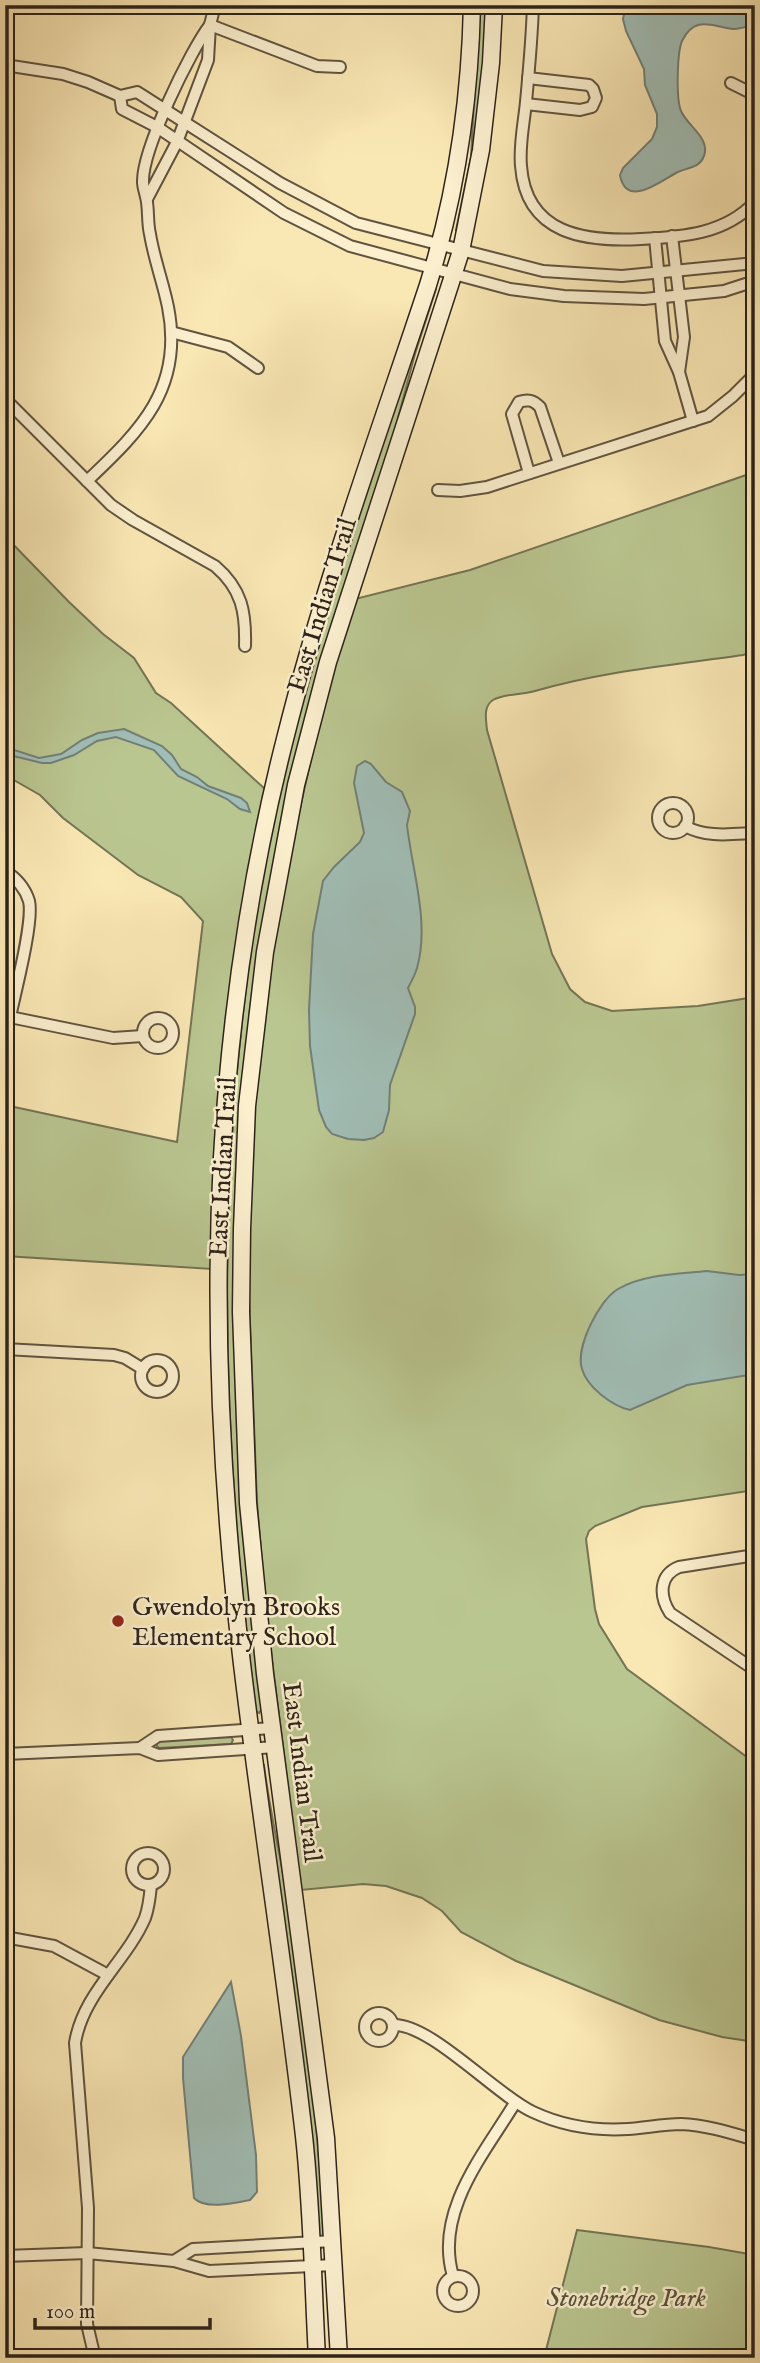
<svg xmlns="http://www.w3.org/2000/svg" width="760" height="2363" font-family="'IM FELL English',serif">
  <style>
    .green { fill: #bac690; stroke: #747455; stroke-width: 2 }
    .water { fill: #a1beb6; stroke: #738078; stroke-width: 2 }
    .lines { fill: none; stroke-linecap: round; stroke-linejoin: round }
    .street-casing { stroke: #605440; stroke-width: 14 }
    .secondary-casing { stroke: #2d231a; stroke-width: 19 }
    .street { stroke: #fbefce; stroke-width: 10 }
    .secondary { stroke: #fbefce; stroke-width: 16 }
    .poi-dot { fill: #8f2418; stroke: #fbefce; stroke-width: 2.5 }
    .labels { text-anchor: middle; stroke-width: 5; stroke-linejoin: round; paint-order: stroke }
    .street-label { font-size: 26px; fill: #2d231a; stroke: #fbefce }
    .poi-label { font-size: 26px; fill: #2d231a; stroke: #fbefce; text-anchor: start }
    .park-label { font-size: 26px; font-style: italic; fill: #57543d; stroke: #fbefce }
  </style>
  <rect width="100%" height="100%" fill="#f9e7b4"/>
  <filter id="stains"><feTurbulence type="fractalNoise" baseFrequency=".00286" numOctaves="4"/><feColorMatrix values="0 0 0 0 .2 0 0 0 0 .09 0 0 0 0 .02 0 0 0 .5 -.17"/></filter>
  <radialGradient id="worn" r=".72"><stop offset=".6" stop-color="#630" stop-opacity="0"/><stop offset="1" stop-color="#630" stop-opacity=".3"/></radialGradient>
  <g class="green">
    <path d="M479,5H487C484,81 473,156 458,230H456L471,157Z"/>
    <path d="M434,288L436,289L415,354L393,437L327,641L286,796L264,915L250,1008L244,1076L254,1642L263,1707L259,1713L256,1711C214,1392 213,1076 286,762C323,602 383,444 434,288Z"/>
    <path d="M755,472V651L743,655C673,665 603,671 535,691C523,695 505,693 493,700C483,706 486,720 487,730L552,954L570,989L585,1002L612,1011L698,1006L755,997V1490L642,1507L595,1526L589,1531L586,1539L595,1609L599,1624L627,1669L755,1763V2042L722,2037L659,2020L516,1961L461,1932L442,1911L422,1898L386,1886L363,1884L301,1890L265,1604L257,1501L248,1271L254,1097L277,911L316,737L335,663L355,599L470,570Z"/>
    <polygon points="5,536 69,602 103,634 134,658 156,693 171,703 266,790 212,1269 5,1256 5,1105 177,1142 203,921 181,897 138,875 63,818 40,795 5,775"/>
    <polygon points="231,1737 233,1740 231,1744 159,1748 156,1745 159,1741"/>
    <path d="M261,1765H264C270,1813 281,1859 289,1906C307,2014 317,2125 325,2234L323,2236H319Z"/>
    <polygon points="577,2230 709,2247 755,2255 755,2358 544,2358"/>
  </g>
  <g class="water">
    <path d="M626,5H755V24C748,26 741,29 734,29C713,27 695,14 682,41C677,53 676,99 681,111C687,125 707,136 705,152C702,169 687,167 676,173C661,181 626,209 620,175L623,168L652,139L657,127V114L645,85L644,69L626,31L623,19Z"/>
    <polygon points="124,729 162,746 172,755 181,769 197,777 208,786 241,798 247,803 250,812 240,809 227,799 178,776 154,750 116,737 97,741 74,755 51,763 42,763 5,754 5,747 39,758 61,754 82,740 98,733"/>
    <path d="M365,761L371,764L386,782L402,792L410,811L407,825C412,870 430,923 417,968C415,975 411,982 408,988L415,1007V1014L390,1085L389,1110L383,1132L374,1138L364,1140L348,1139L332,1134L326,1127L319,1110L310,1046L309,1010L313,934L323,881L334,867L360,842L364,833L354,783L357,766Z"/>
    <path d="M707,1271L739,1275L755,1274V1374L687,1385L630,1410C612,1406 587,1387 582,1369C575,1348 599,1300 618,1289C643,1274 679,1274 707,1271Z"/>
    <path d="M231,1982L241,2036L256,2155L257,2192L250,2200C235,2203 205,2210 194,2198L183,2078V2057Z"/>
  </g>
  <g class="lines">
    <g class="street-casing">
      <g id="street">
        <path d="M533,5C532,37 529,70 526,102C524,123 519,145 521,166C526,235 586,242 641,239C683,237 725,234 755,202"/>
        <polyline points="210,25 317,66 340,67"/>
        <polyline points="5,65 63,74 88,82 120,96 137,92 280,183 356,223 543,271 622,276 755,263"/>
        <polyline points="731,83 755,95"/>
        <polyline points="120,96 122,109 157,127 284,213 350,246 510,289 564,296 644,299 724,291 755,281"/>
        <polyline points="526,104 580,110 592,107 596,98 593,89 589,85 528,78"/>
        <polyline points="147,199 177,142 208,60 210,25 215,5"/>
        <polyline points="672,236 684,337 679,372"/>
        <polyline points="655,238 665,341 679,372 693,421"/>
        <polyline points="171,332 228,347 258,368"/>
        <path d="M5,399L111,505L133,520L215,566C242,589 246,612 245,646"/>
        <path d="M529,473L512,414L519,402C528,399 533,400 540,407L559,463"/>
        <path d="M87,481C141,430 184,388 168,307C163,282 154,259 150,234C147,222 149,208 146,197C145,192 143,187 143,182C142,150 190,51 210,25"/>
        <polyline points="438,490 460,491 487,487 708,416 733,396 755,374"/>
        <circle cx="673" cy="818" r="15"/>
        <path d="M685,826C706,838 732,834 755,833"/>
        <path d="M5,871C16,878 25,888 29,901C34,921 15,993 10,1017"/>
        <polyline points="5,1016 113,1038 143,1036"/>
        <circle cx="158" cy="1033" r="15"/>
        <polyline points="5,1349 114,1355 125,1358 143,1369"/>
        <circle cx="157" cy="1376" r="16"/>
        <path d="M755,1555L679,1567C659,1575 659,1596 670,1613L755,1670"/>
        <polyline points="140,1748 158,1736 272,1728"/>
        <polyline points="5,1754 140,1748 158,1755 275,1747"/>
        <circle cx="148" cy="1869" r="16"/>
        <polyline points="5,1937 54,1946 108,1975"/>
        <circle cx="379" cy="2027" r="14"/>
        <path d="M393,2025C430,2023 496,2095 533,2112C563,2126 595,2131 628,2129C645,2128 663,2124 681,2124C706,2125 731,2133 755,2140"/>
        <polyline points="5,2256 87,2253 174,2261 209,2271 334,2265"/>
        <polyline points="174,2261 193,2249 333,2241"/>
        <circle cx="458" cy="2291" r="15"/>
        <path d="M453,2276C434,2212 484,2154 515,2103"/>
        <path d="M95,2358L87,2324L88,2208L75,2043C83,1993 126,1962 145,1918C149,1907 150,1896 151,1885"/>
      </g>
    </g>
    <g class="secondary-casing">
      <g id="secondary">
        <path d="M317,2358C313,2284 312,2209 304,2136C286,1978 261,1822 242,1664C222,1497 213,1326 222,1157C230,1017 250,876 285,739C323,586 378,436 428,285C456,195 470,100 472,5"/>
        <polyline points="339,2358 326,2138 265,1674 248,1503 241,1312 242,1229 247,1106 265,952 296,785 328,662 461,251 481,150 491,63 494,5"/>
      </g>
    </g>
    <use href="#street" class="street"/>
    <use href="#secondary" class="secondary"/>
  </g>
  <circle class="poi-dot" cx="118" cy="1621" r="7"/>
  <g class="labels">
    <g class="street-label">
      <text transform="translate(321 605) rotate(-73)" y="9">East Indian Trail</text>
      <text transform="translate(222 1167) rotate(-87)" y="9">East Indian Trail</text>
      <text transform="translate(303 1772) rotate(83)" y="9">East Indian Trail</text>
    </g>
    <g class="poi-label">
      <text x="132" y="1615">Gwendolyn Brooks<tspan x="132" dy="30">Elementary School</tspan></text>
    </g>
    <g class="park-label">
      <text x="626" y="2306">Stonebridge Park</text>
    </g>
  </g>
  <rect width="760" height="2363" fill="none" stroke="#f9e7b4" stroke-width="28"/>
  <rect x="7" y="7" width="746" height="2349" fill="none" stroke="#2d231a" stroke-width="3.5"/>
  <rect x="14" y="14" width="732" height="2335" fill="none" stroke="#2d231a" stroke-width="2"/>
  <path d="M35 2318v10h175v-10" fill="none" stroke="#2d231a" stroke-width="3.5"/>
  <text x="46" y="2318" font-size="21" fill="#2d231a" stroke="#fbefce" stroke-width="5" paint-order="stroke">100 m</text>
  <rect width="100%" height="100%" filter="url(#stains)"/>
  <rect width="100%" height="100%" fill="url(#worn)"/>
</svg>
